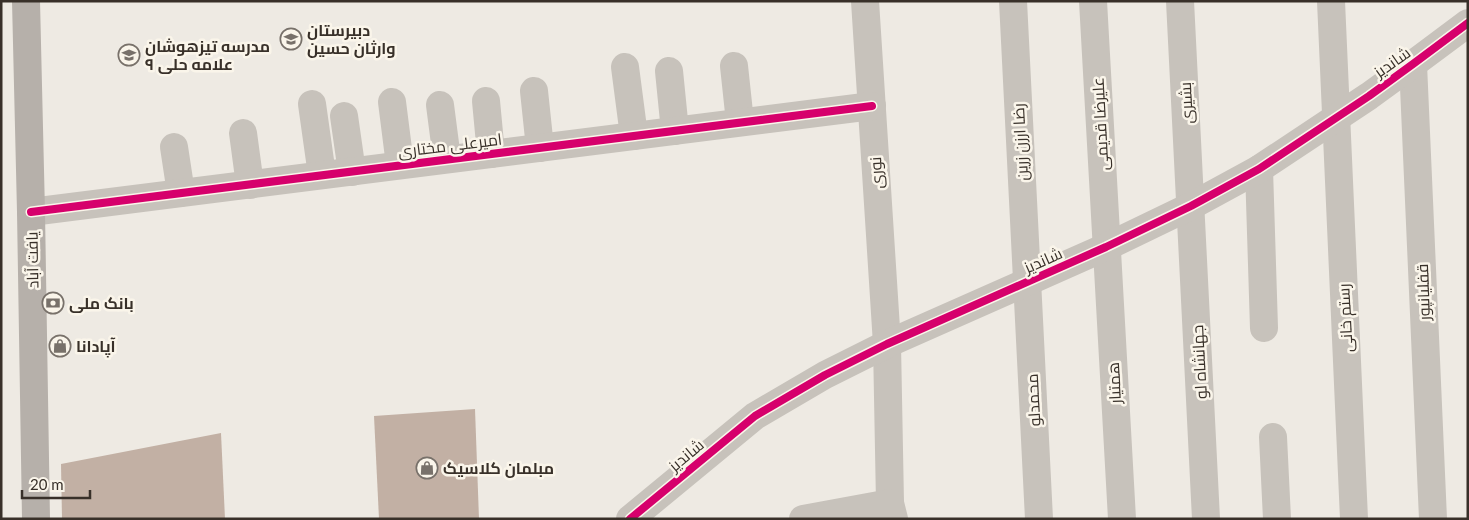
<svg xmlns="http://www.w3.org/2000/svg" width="1469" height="520" font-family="Lato,Cairo,sans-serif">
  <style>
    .building { fill: #c2b0a4 }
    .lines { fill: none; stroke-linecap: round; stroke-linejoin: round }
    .minor { stroke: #c7c2bb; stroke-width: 28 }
    .major { stroke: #b6b0aa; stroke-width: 28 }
    .cycleway-casing { stroke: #faf5ea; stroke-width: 11 }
    .cycleway { stroke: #d6006c; stroke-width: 8 }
    .labels { text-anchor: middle; stroke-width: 5; stroke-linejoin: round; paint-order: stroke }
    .poi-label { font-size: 16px; font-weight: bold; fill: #383029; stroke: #faf5ea; text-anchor: start }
    .street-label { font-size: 16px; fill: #383029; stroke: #faf5ea }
  </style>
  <rect width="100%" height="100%" fill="#eeeae3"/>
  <g class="building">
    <polygon points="475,409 479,519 379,519 374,416"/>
    <polygon points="221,433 225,519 62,519 61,464"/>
  </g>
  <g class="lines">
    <g class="minor">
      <polyline points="865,1 887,344 890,503 894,519"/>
      <polyline points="1013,1 1039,519"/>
      <polyline points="1093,1 1122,519"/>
      <polyline points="1180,1 1206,519"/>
      <polyline points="1331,1 1354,519"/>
      <polyline points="1413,64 1433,519"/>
      <polyline points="734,66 740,122"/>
      <polyline points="625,67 634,136"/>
      <polyline points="669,71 675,131"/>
      <polyline points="534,91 540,148"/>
      <polyline points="486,101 491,154"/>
      <polyline points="392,102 400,165"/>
      <polyline points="312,104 322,175"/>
      <polyline points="440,105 447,159"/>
      <polyline points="344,116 352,172"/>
      <polyline points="243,133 250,185"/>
      <polyline points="174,147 181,193"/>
      <polyline points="1259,169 1264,328"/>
      <polyline points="31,212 872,106"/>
      <polyline points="1273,437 1277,519"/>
      <polyline points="630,519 755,416 825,375 887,344 1106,247 1191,206 1259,169 1369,96 1413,64 1468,23"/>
      <polyline points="803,519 890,503"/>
    </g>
    <polyline class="major" points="26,1 31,212 36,519"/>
    <g class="cycleway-casing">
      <g id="cycleway">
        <polyline points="31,212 872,106"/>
        <polyline points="630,519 755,416 825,375 887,344 1106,247 1191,206 1259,169 1369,96 1413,64 1468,23"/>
      </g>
    </g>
    <use href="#cycleway" class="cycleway"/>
  </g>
  <defs>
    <g id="school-ring" transform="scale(1.125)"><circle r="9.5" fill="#faf5ea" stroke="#78716a" stroke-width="1.5"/><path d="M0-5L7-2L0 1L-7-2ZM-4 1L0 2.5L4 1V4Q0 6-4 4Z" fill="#78716a"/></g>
    <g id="bank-ring" transform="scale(1.125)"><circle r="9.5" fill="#faf5ea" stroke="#78716a" stroke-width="1.5"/><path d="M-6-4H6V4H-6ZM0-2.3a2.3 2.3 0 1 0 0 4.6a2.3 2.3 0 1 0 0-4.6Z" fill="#78716a"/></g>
    <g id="shop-ring" transform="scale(1.125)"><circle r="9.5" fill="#faf5ea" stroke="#78716a" stroke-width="1.5"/><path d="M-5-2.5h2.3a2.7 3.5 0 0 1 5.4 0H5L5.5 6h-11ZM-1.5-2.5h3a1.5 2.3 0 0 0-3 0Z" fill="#78716a"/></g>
  </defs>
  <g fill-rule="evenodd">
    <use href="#school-ring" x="291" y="39"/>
    <use href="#school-ring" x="129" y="55"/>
    <use href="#bank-ring" x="53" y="303"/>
    <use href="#shop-ring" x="60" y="346"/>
    <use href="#shop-ring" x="427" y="468"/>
  </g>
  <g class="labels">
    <g class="poi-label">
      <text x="307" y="36">دبیرستان<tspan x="307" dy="18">وارثان حسین</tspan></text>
      <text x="145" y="52">مدرسه تیزهوشان<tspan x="145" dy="18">علامه حلی ۹</tspan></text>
      <text x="69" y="309">بانک ملی</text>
      <text x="76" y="352">آپادانا</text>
      <text x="443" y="474">مبلمان کلاسیک</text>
    </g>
    <g class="street-label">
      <text transform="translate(1392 62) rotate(-35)" y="6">شاندیز</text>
      <text transform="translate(1186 103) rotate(-93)" y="6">بشیری</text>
      <text transform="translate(1100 124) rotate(-93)" y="6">علیرضا قدیمی</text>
      <text transform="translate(1020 142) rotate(-93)" y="6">رضا ارزن زرین</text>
      <text transform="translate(450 145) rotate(-7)" y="6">امیرعلی مختاری</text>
      <text transform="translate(876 173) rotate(-94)" y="6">نوری</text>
      <text transform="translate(32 260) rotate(-91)" y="6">یافت آباد</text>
      <text transform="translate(1043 260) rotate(-24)" y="6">شاندیز</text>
      <text transform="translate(1423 292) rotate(-92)" y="6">قفلیانپور</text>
      <text transform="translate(1345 318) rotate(-93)" y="6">رستم خانی</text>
      <text transform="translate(1199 362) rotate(-93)" y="6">جهانشاه لو</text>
      <text transform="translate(1114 383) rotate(-93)" y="6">همتیار</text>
      <text transform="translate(1033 400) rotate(-93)" y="6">محمدلو</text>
      <text transform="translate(686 455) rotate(-40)" y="6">شاندیز</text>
    </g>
  </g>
  <rect width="1469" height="520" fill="none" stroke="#383029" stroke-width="5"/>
  <path d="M22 490v8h68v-8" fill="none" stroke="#383029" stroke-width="2.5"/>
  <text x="30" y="490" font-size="15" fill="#383029" stroke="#faf5ea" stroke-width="4" paint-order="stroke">20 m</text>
</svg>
